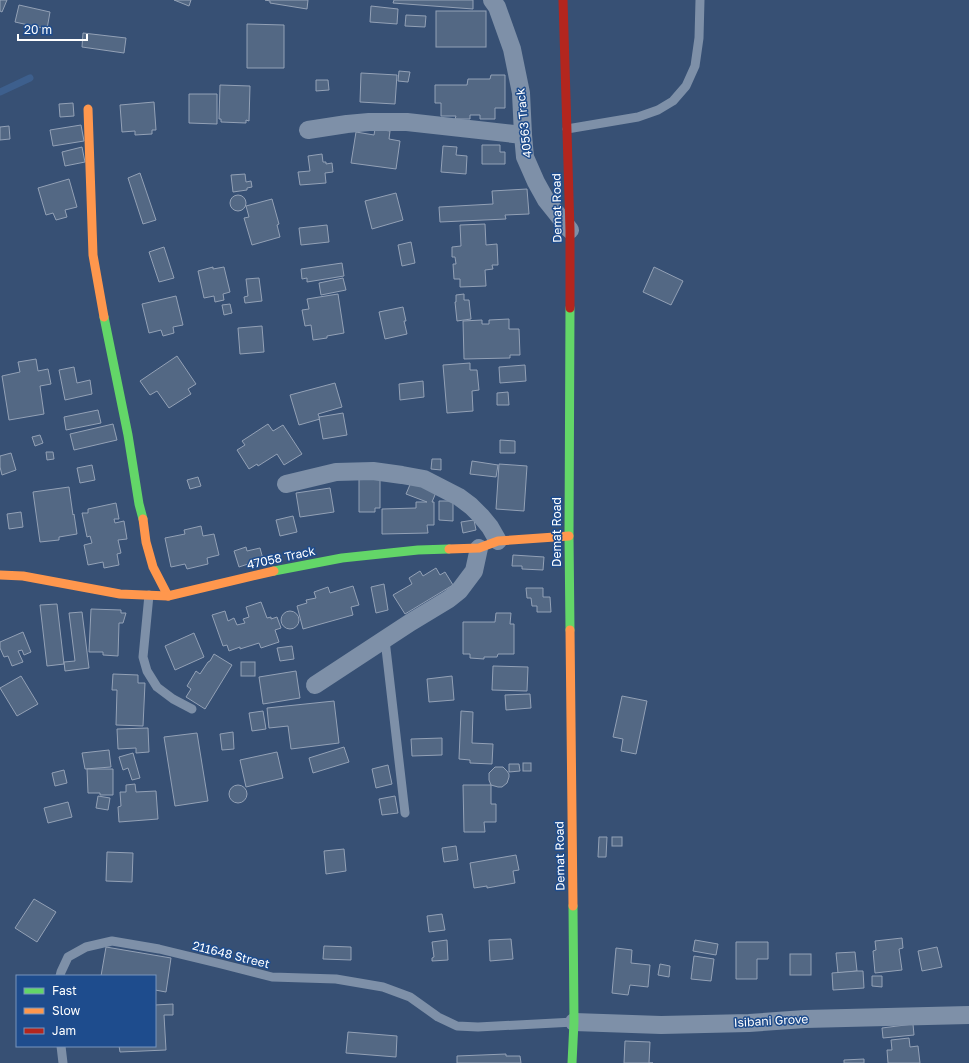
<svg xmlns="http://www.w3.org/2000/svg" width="969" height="1063" font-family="'Golos Text',sans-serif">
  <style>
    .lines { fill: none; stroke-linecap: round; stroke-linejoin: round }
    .stream { stroke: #3d5f8d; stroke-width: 7 }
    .building { fill: #536884; stroke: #93a1b6 }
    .lane { stroke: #7e90a8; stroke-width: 9 }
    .street { stroke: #7e90a8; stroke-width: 18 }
    .fast { stroke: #63d668; stroke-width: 9 }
    .slow { stroke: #ff974d; stroke-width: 9 }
    .jam { stroke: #b3261e; stroke-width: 9 }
    .labels { text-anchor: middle; stroke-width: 3; stroke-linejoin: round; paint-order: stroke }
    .street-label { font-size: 12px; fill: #fff; stroke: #1e4c8d }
  </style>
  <rect width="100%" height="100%" fill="#375074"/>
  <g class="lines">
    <polyline class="stream" points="0,92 30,78"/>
  </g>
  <g class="building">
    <polygon points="0,0 7,0 2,12 0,11"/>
    <polygon points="174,0 191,0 189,6"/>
    <polygon points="265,0 308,0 307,9 270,3 270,1"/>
    <polygon points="394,0 473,0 473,9 393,3"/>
    <polygon points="19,5 50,12 47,29 15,22"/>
    <polygon points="371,6 398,9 397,24 370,22"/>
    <rect x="436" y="11" width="50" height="36"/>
    <polygon points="406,15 426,16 425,27 405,26"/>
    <polygon points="247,24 284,25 284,68 247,68"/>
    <polygon points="83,33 126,38 124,53 82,47"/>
    <polygon points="399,71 410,72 408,82 398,81"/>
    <polygon points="361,73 397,75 395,104 360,102"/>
    <polygon points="491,75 505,75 505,108 495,108 495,119 480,119 480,115 470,115 470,119 455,119 456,116 441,116 441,103 435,103 435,85 467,85 468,79 490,79"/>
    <polygon points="316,80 328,80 329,90 316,91"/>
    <polygon points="220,85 250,86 249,121 246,120 246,123 221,122 221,119 219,119"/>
    <polygon points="189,94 217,94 217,124 189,123"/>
    <polygon points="154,102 156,130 152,130 152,134 135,135 135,131 122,132 120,105"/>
    <polygon points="73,103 74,116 60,117 59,104"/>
    <polygon points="81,125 84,141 53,146 50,130"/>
    <polygon points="9,126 10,139 0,140 0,127"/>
    <polygon points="375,129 390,131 389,139 400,141 396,169 351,163 356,132 374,135"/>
    <polygon points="482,145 500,145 500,152 505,152 505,164 482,164"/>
    <polygon points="443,146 457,147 456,155 467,156 466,174 441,172"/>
    <polygon points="82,147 85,162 65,166 62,152"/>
    <polygon points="322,154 323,162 326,162 326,164 332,163 333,172 325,173 326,183 300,185 298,172 310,171 308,156"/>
    <polygon points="140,173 156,220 143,224 128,178"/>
    <polygon points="245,174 246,182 251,181 252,187 247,188 247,190 233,192 231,175"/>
    <polygon points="69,179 77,207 65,210 67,217 56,220 53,213 46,215 38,188"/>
    <polygon points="527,189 529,214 505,215 506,219 440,222 439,207 493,204 492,191"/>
    <polygon points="396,193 403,220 372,229 365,201"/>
    <circle cx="238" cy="203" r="8"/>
    <polygon points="272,199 279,224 277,225 280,237 252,245 244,218 249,217 246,206"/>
    <polygon points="485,224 486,245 497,244 498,265 492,265 493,269 485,270 486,286 460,287 460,279 454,279 453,264 456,264 455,257 452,257 452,247 461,246 460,225"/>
    <polygon points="327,225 329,242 301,245 299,228"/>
    <polygon points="411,242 415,263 402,266 398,245"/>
    <polygon points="164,247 174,278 159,282 149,252"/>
    <polygon points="342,263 344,276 307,282 307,278 302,279 301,269"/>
    <polygon points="213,267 213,269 224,267 230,292 223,294 224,300 215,302 214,296 204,298 198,271"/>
    <polygon points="654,267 683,281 671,305 643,292"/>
    <polygon points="259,278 262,301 245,303 244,297 248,296 246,279"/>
    <polygon points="343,278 346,290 321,295 319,283"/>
    <polygon points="338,294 344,333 327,336 327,338 313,340 311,325 305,326 302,310 309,309 307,299"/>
    <polygon points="464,294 464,300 469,300 471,319 457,321 455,302 456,302 456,295"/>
    <polygon points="176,296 183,325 173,327 174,333 163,336 161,330 149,333 142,304"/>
    <polygon points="230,304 232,313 224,315 222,305"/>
    <polygon points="403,307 406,321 404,321 407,334 385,339 379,312"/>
    <polygon points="509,319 509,329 519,329 520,355 510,355 510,358 464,359 463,321 482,320 482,324 489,324 489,320"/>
    <polygon points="262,326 264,352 240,354 238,328"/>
    <polygon points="177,356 196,384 188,389 191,394 169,408 157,391 150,395 140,381"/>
    <polygon points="36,359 38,371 48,369 51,384 40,386 44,414 9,420 2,376 20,372 18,362"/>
    <polygon points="470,363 470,370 477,370 479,390 472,391 473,411 447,413 443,365"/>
    <polygon points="525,365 526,381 500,383 499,367"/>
    <polygon points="74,367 77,383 90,380 92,394 65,400 59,370"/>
    <polygon points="423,381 424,397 400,400 399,384"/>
    <polygon points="335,383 342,407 318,414 320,419 299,425 290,395"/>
    <polygon points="508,392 509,405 497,405 497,393"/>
    <polygon points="98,410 101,423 66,430 64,417"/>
    <polygon points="343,413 347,435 323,439 319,417"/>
    <polygon points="113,424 117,440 74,450 70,434"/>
    <polygon points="268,424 273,431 283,425 302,454 284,465 277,454 258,466 257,464 249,469 237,450 245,445 242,441"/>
    <polygon points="40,435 43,443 35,446 32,437"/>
    <polygon points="500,440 515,441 515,453 500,453"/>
    <polygon points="46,452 53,452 54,459 47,460"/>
    <polygon points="11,453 16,470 2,475 0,467 0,456"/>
    <polygon points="432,459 441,459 441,470 431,469"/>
    <polygon points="472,461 498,465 496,477 470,474"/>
    <polygon points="499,464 527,466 524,511 496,509"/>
    <polygon points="92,465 95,480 80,483 77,468"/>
    <polygon points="198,477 201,486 190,489 187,480"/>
    <polygon points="359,479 380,479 380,508 375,508 375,512 359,512"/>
    <polygon points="412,480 437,490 432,502 434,502 434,525 427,525 428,533 382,534 382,509 416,508 416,502 427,502 406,494"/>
    <polygon points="69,487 73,515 74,514 77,534 59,537 59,540 40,542 33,492"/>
    <polygon points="330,488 334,512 300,517 296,493"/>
    <polygon points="439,501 453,501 453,521 439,520"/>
    <polygon points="116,503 119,519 114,519 115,523 124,521 127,539 118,540 121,553 117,554 119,565 104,568 103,562 88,565 84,545 92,543 90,536 87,537 82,513 88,513 88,509"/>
    <polygon points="21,512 23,527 9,529 7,514"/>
    <polygon points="293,516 297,532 280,536 276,520"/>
    <polygon points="474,520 476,530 463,533 461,522"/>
    <polygon points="201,526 203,536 214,534 219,555 207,558 208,564 187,569 185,564 171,567 165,538 185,534 184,530"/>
    <polygon points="246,547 247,551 260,548 263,559 239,567 234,551"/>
    <polygon points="513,555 544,557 543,570 522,569 522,566 512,566"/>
    <polygon points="436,568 440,575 445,572 453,585 405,614 393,595 412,584 409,578 420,571 423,576"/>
    <polygon points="384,584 388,610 376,613 371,587"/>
    <polygon points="353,586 359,605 351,607 353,615 303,629 297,606 307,603 306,600 316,598 314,592 328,587 330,593"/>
    <polygon points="526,588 543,588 543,597 550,597 551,612 537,612 537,606 532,606 531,598 527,598"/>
    <polygon points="261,602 267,618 271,617 271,619 277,617 281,628 275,630 279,642 261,648 259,643 240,649 240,647 229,651 227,645 223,646 212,615 225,611 228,621 234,618 237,625 245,623 243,619 249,617 246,607"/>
    <polygon points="57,604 64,664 47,666 40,605"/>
    <polygon points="91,609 121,610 121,613 126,613 123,623 119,623 118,656 103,655 103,652 89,652"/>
    <circle cx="290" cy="620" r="9"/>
    <polygon points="82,612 89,668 65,671 64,662 75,661 69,613"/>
    <polygon points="496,613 511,613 510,624 514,624 514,654 498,654 497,657 484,657 484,659 470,658 470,654 463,654 463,622 495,622"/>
    <polygon points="23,632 31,652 24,655 22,650 18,651 23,662 12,666 8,656 4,657 0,648 0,642"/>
    <polygon points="194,633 204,657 175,670 165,646"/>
    <polygon points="292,646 294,659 280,661 277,648"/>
    <polygon points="214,654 232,665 205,709 186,697 191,689 187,686 196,671 200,674 208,662 210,661"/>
    <rect x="241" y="662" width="14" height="14"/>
    <polygon points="493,666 528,667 527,691 492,690"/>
    <polygon points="296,671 300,698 263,704 259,677"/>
    <polygon points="113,674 138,675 138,683 145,683 143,726 116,725 117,690 112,690"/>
    <polygon points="21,676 38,704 17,716 0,688"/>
    <polygon points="452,676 454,700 429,702 427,679"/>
    <polygon points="530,694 531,708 506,710 505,695"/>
    <polygon points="622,696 647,701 636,754 621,751 623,739 613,737"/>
    <polygon points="334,701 339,743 291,749 288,726 269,728 267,708"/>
    <polygon points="263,711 266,729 252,731 249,713"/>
    <polygon points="461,711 473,712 472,743 493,744 492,764 470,763 470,760 459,759"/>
    <polygon points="148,728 149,752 136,753 136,748 118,749 117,729"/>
    <polygon points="233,732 234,749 222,750 220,734"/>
    <polygon points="197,733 208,801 175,806 164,737"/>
    <polygon points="442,738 442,755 412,756 411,739"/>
    <polygon points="344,747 349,762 313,773 309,758"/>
    <polygon points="109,750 111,767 85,769 82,753"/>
    <polygon points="277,752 283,778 246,787 240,760"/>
    <polygon points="133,753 140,778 132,780 128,768 123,770 119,757"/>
    <rect x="523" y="763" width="8" height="8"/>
    <polygon points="509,764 519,764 520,771 509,772"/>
    <polygon points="388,765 392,784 376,788 372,769"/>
    <polygon points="495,767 503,767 507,771 509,774 509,777 507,783 502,787 498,787 491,785 489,780 489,773"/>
    <polygon points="87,769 113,769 113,795 100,795 100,793 88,793"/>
    <polygon points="64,770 67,783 55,786 52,773"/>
    <polygon points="135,784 136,792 156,791 158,819 119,822 118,807 121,806 120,792 126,792 126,785"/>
    <polygon points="463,785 491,785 491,804 496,804 496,822 484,822 485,832 464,832"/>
    <circle cx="238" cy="794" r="9"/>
    <polygon points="98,796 110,798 108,810 96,808"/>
    <polygon points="395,796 398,813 382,815 379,799"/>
    <polygon points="68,802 72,817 48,823 44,808"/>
    <polygon points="599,837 607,837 606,857 598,857"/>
    <rect x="612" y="837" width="10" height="9"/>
    <polygon points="456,846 458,860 444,862 442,848"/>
    <polygon points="344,849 346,871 326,874 324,851"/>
    <polygon points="107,852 133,853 132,882 106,881"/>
    <polygon points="516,855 519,870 513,871 515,883 487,888 487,886 474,888 470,863"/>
    <polygon points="34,899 56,912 37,942 15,928"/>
    <polygon points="442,914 445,930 429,932 427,916"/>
    <polygon points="902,938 903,948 899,949 902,970 875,973 873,951 876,950 875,941"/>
    <polygon points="511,939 513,959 490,961 489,940"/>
    <polygon points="447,940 448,960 432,961 432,958 434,957 432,942"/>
    <polygon points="695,940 718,944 716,955 693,951"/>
    <polygon points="736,942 768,942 768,959 757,959 757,979 736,979"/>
    <polygon points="324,946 351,947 351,960 323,959"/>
    <polygon points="106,947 171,958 166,992 155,990 155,976 101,976"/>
    <polygon points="937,947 942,967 922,971 918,951"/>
    <polygon points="616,948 632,950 631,963 650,965 648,987 630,985 628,995 612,993"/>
    <polygon points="855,952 857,971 838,973 836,953"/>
    <rect x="790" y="954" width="21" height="21"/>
    <polygon points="694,956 714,959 711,981 691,979"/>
    <polygon points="660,964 670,966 669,977 658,975"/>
    <polygon points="857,971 863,971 864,988 833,990 832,973"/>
    <polygon points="872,976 882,976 882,987 872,986"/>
    <polygon points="173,1004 173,1015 164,1015 166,1050 120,1052 119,1046 155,1046 155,1005"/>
    <polygon points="913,1024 914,1035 883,1038 882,1028"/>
    <polygon points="348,1032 397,1036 396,1057 346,1053"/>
    <polygon points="909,1038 910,1047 918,1046 920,1063 888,1063 887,1050 892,1050 891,1040"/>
    <polygon points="625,1041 650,1042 649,1063 653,1063 624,1063"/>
    <polygon points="506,1054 506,1056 520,1056 521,1063 457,1063 457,1056"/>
    <polygon points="864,1059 864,1063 844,1063 844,1060"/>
  </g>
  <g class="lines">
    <g class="lane">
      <polyline points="567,129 638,117 658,110 673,101 686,86 695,66 699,38 700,0"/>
      <polyline points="149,595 143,657 147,671 157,687 173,699 192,709"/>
      <polyline points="385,640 405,813"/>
      <polyline points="60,976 61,972 68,957 86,947 112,941 159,949 221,964 272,977 336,979 383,987 410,997 438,1017 457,1026 478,1027 574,1022"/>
      <polyline points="61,1046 63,1063"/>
    </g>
    <g class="street">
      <polyline points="492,0 497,7 512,49 521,93 523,135 525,157 536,182 546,200 570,230"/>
      <polyline points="308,130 347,124 369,122 407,122 523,135"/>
      <polyline points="286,484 336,472 373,471 402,475 424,479 459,497 471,506 481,516 490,527 498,541"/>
      <polyline points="315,685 411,622 449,599 459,591 474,571 479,548"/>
      <polyline points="574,1022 661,1025 749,1023 805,1019 969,1015"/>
    </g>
    <g class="fast">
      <polyline points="570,308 569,536 570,630"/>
      <polyline points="104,317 128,435 139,504 143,519"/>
      <polyline points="274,571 342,558 418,550 449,549"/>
      <polyline points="572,1063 574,1022 573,906"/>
    </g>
    <g class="slow">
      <polyline points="88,109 93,255 104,317"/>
      <polyline points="143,519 146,542 153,567 168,596"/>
      <polyline points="449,549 479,548 498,541 569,536"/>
      <polyline points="0,575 23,576 120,594 168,596 274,571"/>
      <polyline points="570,630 573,906"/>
    </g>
    <polyline class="jam" points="563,0 570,230 570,308"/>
  </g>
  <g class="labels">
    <g class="street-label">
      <text transform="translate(524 123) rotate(-96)" y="4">40563 Track</text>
      <text transform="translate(557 208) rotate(-91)" y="4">Demat Road</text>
      <text transform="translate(557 532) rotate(-90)" y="4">Demat Road</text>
      <text transform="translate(281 558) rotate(-12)" y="4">47058 Track</text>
      <text transform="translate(560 856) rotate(-91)" y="4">Demat Road</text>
      <text transform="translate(231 955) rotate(14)" y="4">211648 Street</text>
      <text transform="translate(771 1021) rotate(-3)" y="4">Isibani Grove</text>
    </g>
  </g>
  <rect x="16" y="975" width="140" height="72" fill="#1e4c8d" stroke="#7894bb"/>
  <rect x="24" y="988" width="20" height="6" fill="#63d668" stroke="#7894bb"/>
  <text x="52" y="995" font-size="12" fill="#ffffff">Fast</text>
  <rect x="24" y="1008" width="20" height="6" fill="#ff974d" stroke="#7894bb"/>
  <text x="52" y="1015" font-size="12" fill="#ffffff">Slow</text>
  <rect x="24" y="1028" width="20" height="6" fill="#b3261e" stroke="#7894bb"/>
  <text x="52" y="1035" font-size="12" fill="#ffffff">Jam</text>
  <path d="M18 34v6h69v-6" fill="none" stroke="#ffffff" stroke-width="2"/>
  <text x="24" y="34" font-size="12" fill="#ffffff" stroke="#1e4c8d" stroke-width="3" paint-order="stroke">20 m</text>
</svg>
